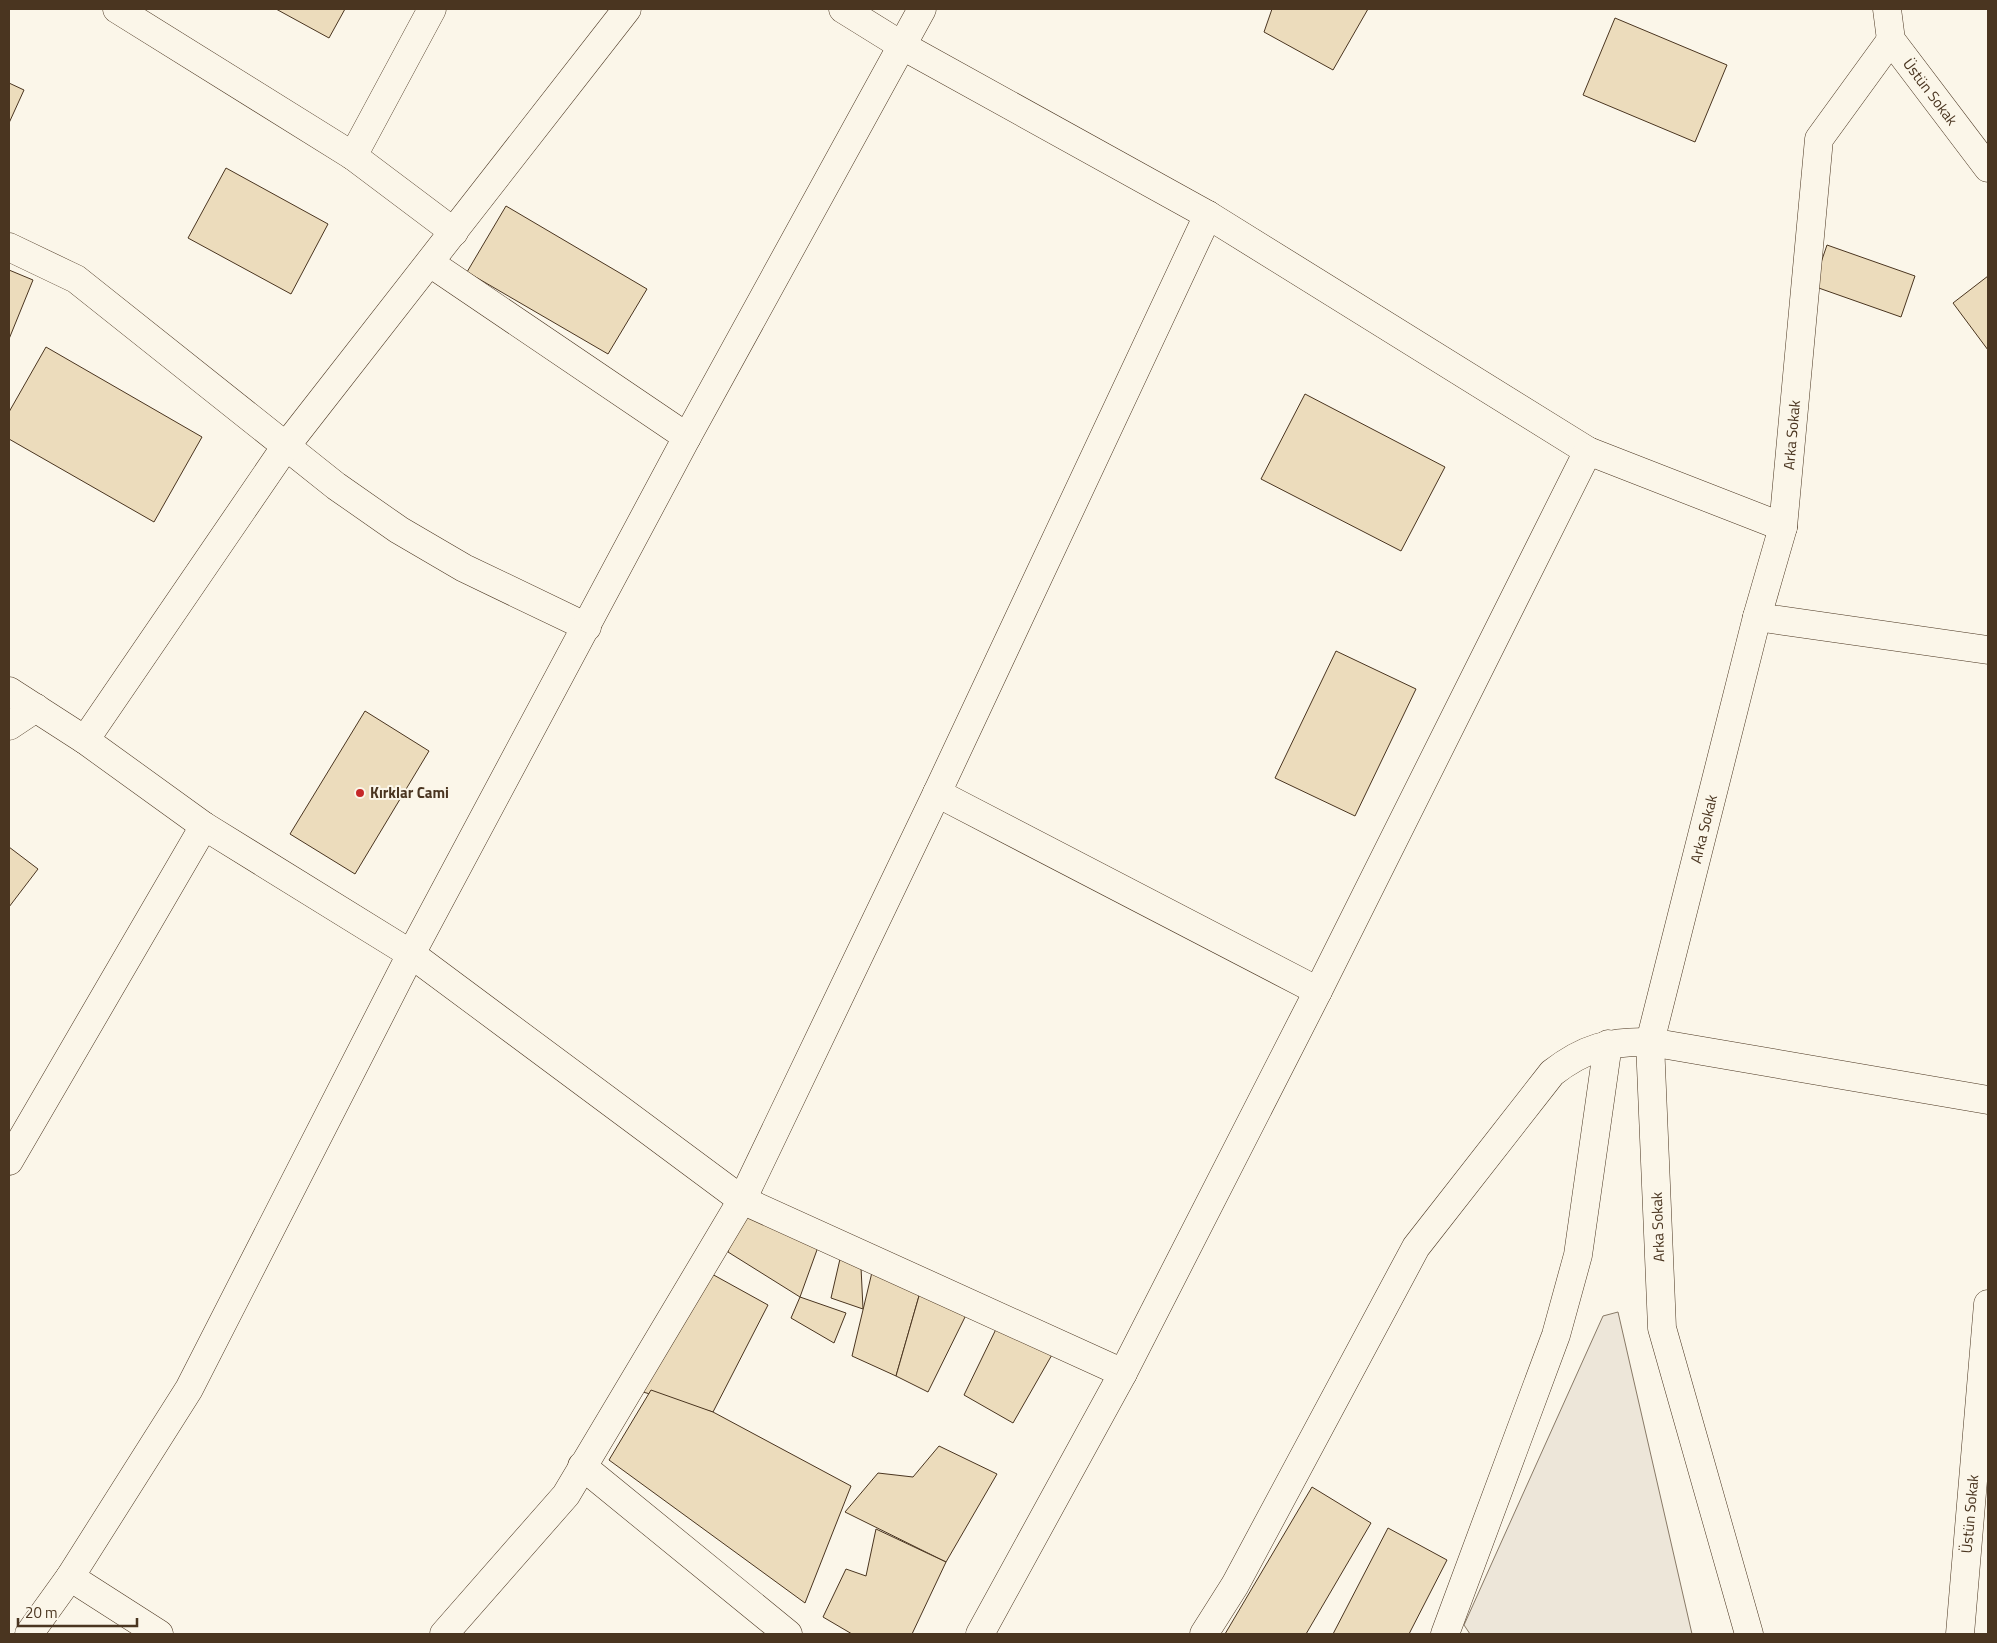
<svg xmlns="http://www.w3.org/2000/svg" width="1997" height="1643" font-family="'Titillium Web',sans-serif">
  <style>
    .green { fill: #ede6d9; stroke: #887966 }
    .building { fill: #ecdcbc; stroke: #4a3520 }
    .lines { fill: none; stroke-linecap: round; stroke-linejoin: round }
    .street-casing { stroke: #4a3520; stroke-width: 29 }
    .street { stroke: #fbf6e9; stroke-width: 28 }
    .poi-dot { fill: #c62828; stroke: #fbf6e9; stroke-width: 2 }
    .labels { text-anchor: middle; stroke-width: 4; stroke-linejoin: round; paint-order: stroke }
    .street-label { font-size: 15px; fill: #4a3520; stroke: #fbf6e9 }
    .poi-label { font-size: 15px; font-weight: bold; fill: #4a3520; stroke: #fbf6e9; text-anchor: start }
  </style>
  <rect width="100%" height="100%" fill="#fbf6e9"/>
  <polygon class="green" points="1618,1312 1692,1634 1470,1634 1464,1625 1603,1316"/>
  <g class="building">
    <polygon points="276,9 345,9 329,38"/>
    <polygon points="1272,9 1368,9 1333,70 1264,32"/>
    <polygon points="1615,18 1727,65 1695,142 1583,95"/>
    <polygon points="9,83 24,90 9,123"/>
    <polygon points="226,168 328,224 291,294 188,238"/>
    <polygon points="506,206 647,289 608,354 467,272"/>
    <polygon points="1827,245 1915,276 1901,317 1813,286"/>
    <polygon points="9,270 33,280 9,339"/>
    <polygon points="1988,276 1988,350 1953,303"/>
    <polygon points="46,347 202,437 154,522 9,439 9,412"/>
    <polygon points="1305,394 1445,467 1401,551 1261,479"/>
    <polygon points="1336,651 1416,689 1355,816 1275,778"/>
    <polygon points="365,711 429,751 355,874 290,834"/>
    <polygon points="9,847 38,869 9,907"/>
    <polygon points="742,1200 822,1236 800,1297 728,1252"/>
    <polygon points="840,1259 861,1267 863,1309 831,1298"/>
    <polygon points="701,1268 768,1305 713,1412 629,1388"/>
    <polygon points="873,1268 923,1282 896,1376 852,1356"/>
    <polygon points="923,1282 967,1313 928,1392 896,1376"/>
    <polygon points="800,1297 846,1313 834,1343 791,1318"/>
    <polygon points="998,1325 1053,1353 1013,1423 964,1395"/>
    <polygon points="651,1390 713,1412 851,1486 805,1603 609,1460"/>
    <polygon points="939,1446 997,1474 946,1562 845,1512 878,1473 913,1477"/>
    <polygon points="1312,1487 1371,1523 1306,1634 1225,1634"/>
    <polygon points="1388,1528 1447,1560 1409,1634 1333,1634"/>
    <polygon points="876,1529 946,1562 912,1634 852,1634 823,1617 846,1569 866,1576"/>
  </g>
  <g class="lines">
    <g class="street-casing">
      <g id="street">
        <polyline points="117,9 353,156 454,232"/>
        <polyline points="843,9 901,45 1208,215 1588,451 1783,527"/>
        <polyline points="1887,9 1891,40 1988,168"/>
        <polyline points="353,156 432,9"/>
        <polyline points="9,247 76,279 336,486 399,530 464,568 587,627"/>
        <polyline points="430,263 687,437"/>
        <polyline points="1757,617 1988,650"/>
        <polyline points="9,691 85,740 204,826 411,954 742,1200 1123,1373"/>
        <polyline points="9,726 36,708"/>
        <polyline points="85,740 286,446 627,9"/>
        <polyline points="937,793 1318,991"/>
        <polyline points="9,1161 204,826"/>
        <polyline points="582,1466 788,1634"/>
        <polyline points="70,1577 159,1634"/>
        <polyline points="29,1634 70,1577 189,1389 411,954 687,437 922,9"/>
        <polyline points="444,1634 566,1495 742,1200 937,793 1208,215"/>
        <polyline points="980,1634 1123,1373 1318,991 1588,451"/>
        <path d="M1204,1634L1235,1585L1416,1247L1552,1073C1584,1048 1610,1041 1650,1042L1988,1100"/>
        <polyline points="1445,1634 1556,1335 1578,1255 1608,1044"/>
        <polyline points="1749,1634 1662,1328 1650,1042 1757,617 1783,527 1819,139 1891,40"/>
        <polyline points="1960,1634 1988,1304"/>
      </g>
    </g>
    <use href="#street" class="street"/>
  </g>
  <circle class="poi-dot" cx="360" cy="793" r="5"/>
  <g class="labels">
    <g class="street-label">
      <text transform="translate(1930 92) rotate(53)" y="5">Üstün Sokak</text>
      <text transform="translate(1792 435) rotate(-85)" y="5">Arka Sokak</text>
      <text transform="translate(1704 829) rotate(-76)" y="5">Arka Sokak</text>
      <text transform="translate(1658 1227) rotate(-92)" y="5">Arka Sokak</text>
      <text transform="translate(1970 1514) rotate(-85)" y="5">Üstün Sokak</text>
    </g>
    <g class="poi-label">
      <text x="370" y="798">Kırklar Cami</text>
    </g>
  </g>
  <rect width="1997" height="1643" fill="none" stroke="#4a3520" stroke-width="20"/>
  <path d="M18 1618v8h119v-8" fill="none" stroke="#4a3520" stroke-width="2.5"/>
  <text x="25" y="1618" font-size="15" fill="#4a3520" stroke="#fbf6e9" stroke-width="4" paint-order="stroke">20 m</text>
</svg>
